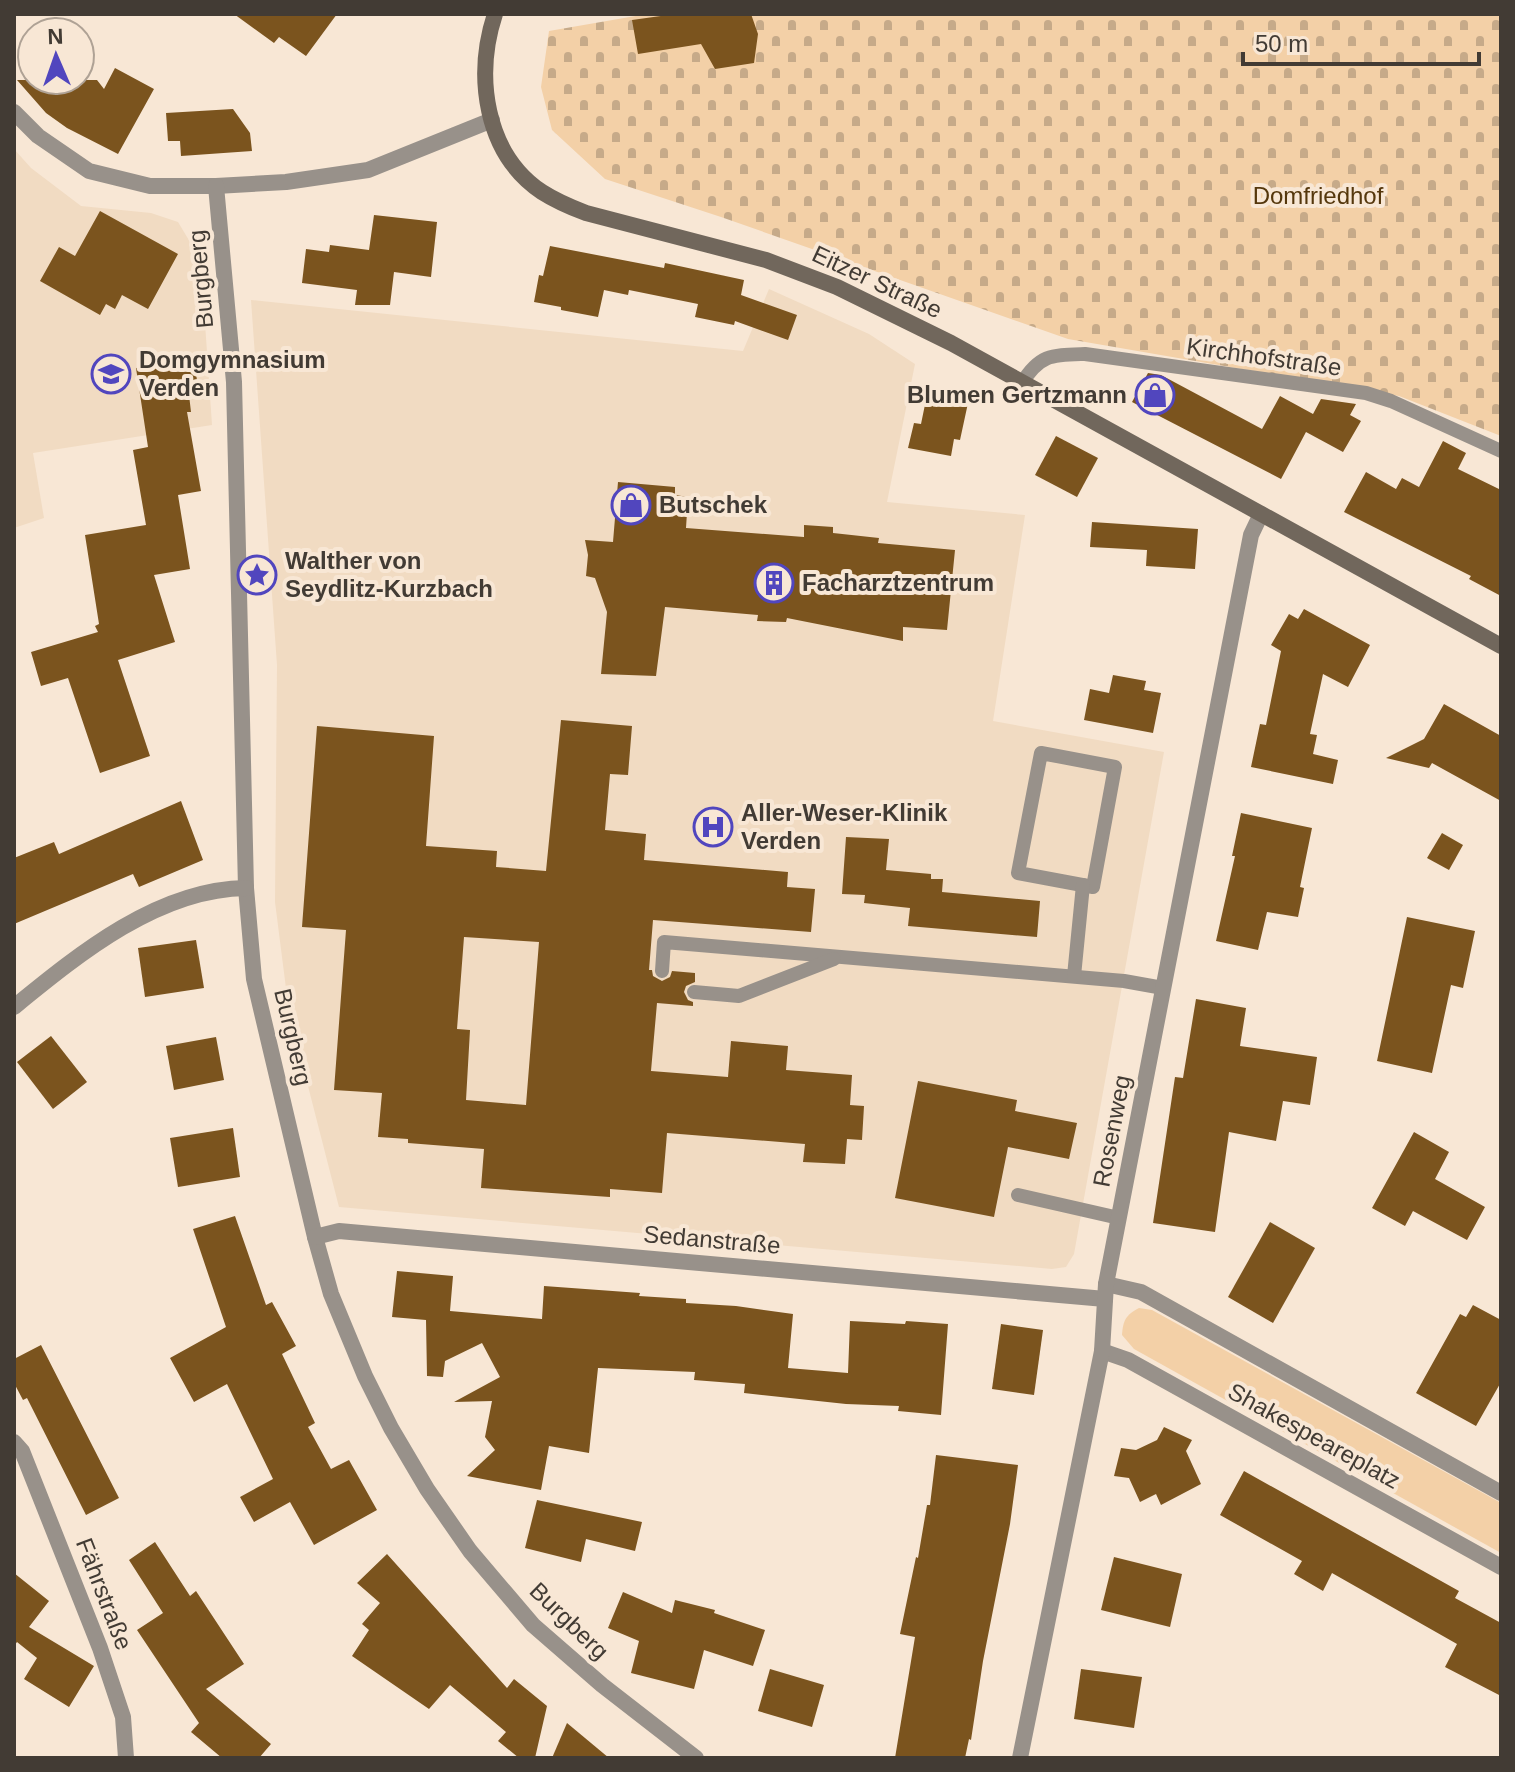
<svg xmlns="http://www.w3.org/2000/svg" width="1515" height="1772" font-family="Helvetica,sans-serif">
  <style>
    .built { fill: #f1dbc2 }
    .grass { fill: #f3d0a7 }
    .cemetery { fill: url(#cemetery-stones) }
    .building { fill: #7b541e; fill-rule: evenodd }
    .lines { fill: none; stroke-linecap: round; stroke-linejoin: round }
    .lane { stroke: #98918a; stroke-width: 14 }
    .street { stroke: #98918a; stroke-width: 16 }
    .secondary { stroke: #71675c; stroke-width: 16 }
    .labels { text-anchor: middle; stroke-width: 8; stroke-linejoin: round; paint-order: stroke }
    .park-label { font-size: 24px; fill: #55370c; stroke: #f8e7d5 }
    .street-label { font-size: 24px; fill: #423b34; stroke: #f8e7d5 }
    .poi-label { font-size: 24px; font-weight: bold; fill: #423b34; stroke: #f8e7d5; text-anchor: start }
  </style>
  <defs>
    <pattern id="cemetery-stones" width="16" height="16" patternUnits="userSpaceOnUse" patternTransform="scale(2)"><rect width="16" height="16" fill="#f3d0a7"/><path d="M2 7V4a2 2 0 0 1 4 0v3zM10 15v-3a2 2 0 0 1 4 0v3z" fill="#c6aa89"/></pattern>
  </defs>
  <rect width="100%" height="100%" fill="#f8e7d5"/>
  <g class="built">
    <polygon points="14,149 31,168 81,206 151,213 178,222 193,247 205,323 212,425 33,453 44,518 14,528"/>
    <polygon points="769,289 869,334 915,364 887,502 1025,515 993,721 1164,752 1074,1254 1066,1267 1052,1269 339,1207 289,1012 275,902 277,665 251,300 743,351"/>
  </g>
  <path class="grass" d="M1139,1308L1152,1310L1501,1503V1553L1134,1349L1122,1335C1123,1320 1126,1315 1139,1308Z"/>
  <polygon class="cemetery" points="647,14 1501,14 1501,436 1399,396 1068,339 721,217 605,179 552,130 541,87 549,31"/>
  <g class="building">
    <polygon points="234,14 337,14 306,56 279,37 274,43"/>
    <polygon points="675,14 751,14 758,34 754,63 715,69 701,44 638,54 632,20"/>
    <polygon points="115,68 154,89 118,154 67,128 46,113 17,80 97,80 104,89"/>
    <polygon points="233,109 250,133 252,151 181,156 180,141 168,141 166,113"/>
    <polygon points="100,211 178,254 148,309 122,295 115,309 106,304 100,315 40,281 59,247 75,256"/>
    <polygon points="374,215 437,222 431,277 394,272 390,305 355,305 357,290 302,283 306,249 329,252 330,245 369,250"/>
    <polygon points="550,246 664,268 665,263 744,280 741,295 797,315 788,340 735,321 734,325 695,317 698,304 629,290 628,295 604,290 598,317 561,310 561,307 534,302 539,275 543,276"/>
    <polygon points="194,360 199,394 189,395 191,412 187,412 201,491 178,495 190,569 154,575 175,642 118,660 150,756 100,773 68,678 41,686 31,652 98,632 95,626 99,624 85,535 146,525 133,450 148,447 136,368"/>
    <polygon points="1148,373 1161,375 1262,429 1280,396 1313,414 1321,399 1356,404 1350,415 1361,421 1343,452 1306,432 1281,479 1132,402"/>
    <polygon points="928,390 949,394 952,400 968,403 960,440 954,439 951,456 908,448 914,423 921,424"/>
    <polygon points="1056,436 1098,458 1077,497 1035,475"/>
    <polygon points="1443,441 1466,453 1458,469 1501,490 1501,596 1469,579 1471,576 1344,512 1366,472 1396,489 1402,478 1419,487"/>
    <polygon points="618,482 675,487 675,495 688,497 686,528 804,537 804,525 833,527 833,533 879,538 878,543 955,550 947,630 903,627 903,641 787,618 786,622 757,621 758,615 665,607 656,676 601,674 607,612 595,578 586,576 588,555 585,540 613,542"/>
    <polygon points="1092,522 1198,529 1195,569 1146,566 1147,550 1090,547"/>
    <polygon points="1304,609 1370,645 1348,687 1323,674 1310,734 1317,735 1313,754 1338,760 1333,784 1251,767 1260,724 1266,725 1281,651 1271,645 1289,614 1298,619"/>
    <polygon points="1113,675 1146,681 1144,690 1161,693 1153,733 1084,720 1090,689 1109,693"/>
    <polygon points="1444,704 1501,736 1501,801 1432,763 1429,768 1386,758 1424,739"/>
    <path d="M561,720L632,726L628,775L610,774L605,830L646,834L644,860L788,872L787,887L815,889L811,932L653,920L649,970H652L653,976L662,981L670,977L672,971L695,973V982L686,986L684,992L688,1000L693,1002V1006L657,1003L651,1071L728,1077L731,1041L788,1046L786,1070L852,1075L850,1105L864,1106L862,1140L847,1139L845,1164L803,1162L805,1144L667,1133L662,1193L610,1189V1197L481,1188L484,1149L408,1143V1139L378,1137L382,1093L334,1090L346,930L302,927L317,726L434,736L426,846L497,851L496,867L546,871ZM464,937L539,942L526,1105L466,1100L470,1030L457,1029Z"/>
    <polygon points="181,801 203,860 139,887 133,874 14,924 14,858 54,842 59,854"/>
    <polygon points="1241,813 1312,828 1300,887 1304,888 1298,917 1267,912 1258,950 1216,941 1235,856 1232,856"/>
    <polygon points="1442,833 1463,845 1449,870 1427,858"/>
    <polygon points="846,837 889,839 886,870 931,874 931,879 943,879 942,892 1040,901 1037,937 908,926 910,908 864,903 865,895 842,894"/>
    <polygon points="1407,917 1475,931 1463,988 1451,985 1432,1073 1377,1061"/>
    <polygon points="196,940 204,988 145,997 138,948"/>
    <polygon points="1196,999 1246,1008 1240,1046 1317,1057 1310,1105 1283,1101 1276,1141 1229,1132 1215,1232 1153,1223 1175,1077 1183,1078"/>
    <polygon points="51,1036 87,1082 53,1109 17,1062"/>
    <polygon points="216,1037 224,1080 174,1090 166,1046"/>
    <polygon points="918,1081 1017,1100 1015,1111 1077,1123 1069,1159 1008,1147 994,1217 895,1198"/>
    <polygon points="233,1128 240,1177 178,1187 170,1138"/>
    <polygon points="1414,1132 1449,1152 1435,1179 1485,1207 1467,1240 1413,1211 1405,1226 1372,1208"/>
    <polygon points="235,1216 266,1305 272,1302 296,1346 282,1354 315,1423 308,1427 331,1469 349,1460 377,1510 314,1545 290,1502 254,1522 240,1497 273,1479 227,1384 194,1402 170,1358 226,1327 193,1229"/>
    <polygon points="1270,1222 1315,1248 1273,1323 1228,1297"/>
    <polygon points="397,1271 453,1276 450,1311 542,1319 544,1286 640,1293 639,1296 686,1299 686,1303 736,1306 793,1314 788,1368 848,1373 850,1321 905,1324 906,1321 948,1324 941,1415 898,1411 899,1406 846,1404 744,1393 745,1384 694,1380 695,1372 598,1368 589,1453 549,1446 541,1490 467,1476 495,1450 485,1437 492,1401 454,1402 500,1377 482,1343 445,1361 443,1377 427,1376 426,1320 392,1317"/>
    <polygon points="1473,1305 1501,1320 1501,1382 1476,1426 1416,1393 1460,1314 1466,1317"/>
    <polygon points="1001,1324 1043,1330 1034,1395 992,1389"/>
    <polygon points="41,1345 119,1498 86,1515 27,1398 23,1400 14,1383 14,1359"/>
    <polygon points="1164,1427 1192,1440 1186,1451 1201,1484 1161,1505 1156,1494 1140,1502 1129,1478 1114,1476 1121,1448 1136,1450 1157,1440"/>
    <polygon points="936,1455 1018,1465 1010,1524 983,1661 971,1740 969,1739 965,1758 895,1758 915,1637 900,1634 916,1557 918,1558 927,1505 930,1505"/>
    <polygon points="1244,1471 1459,1591 1455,1598 1501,1623 1501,1696 1445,1667 1457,1644 1332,1573 1323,1591 1294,1574 1302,1561 1220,1515"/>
    <polygon points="537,1500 642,1522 635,1551 586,1539 581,1562 525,1548"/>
    <polygon points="155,1542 190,1596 196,1591 244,1664 206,1689 271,1744 259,1758 222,1758 191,1732 199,1723 137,1630 163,1613 129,1560"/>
    <polygon points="387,1554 507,1688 514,1679 547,1706 535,1758 519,1758 498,1741 506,1732 450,1685 429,1709 352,1656 369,1630 362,1624 380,1603 357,1583"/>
    <polygon points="1114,1557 1182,1574 1170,1627 1101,1610"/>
    <polygon points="14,1573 49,1601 29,1627 94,1666 69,1707 24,1679 37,1658 17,1642 14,1646"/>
    <polygon points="623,1592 672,1613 675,1600 715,1610 714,1613 765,1630 753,1666 704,1650 694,1689 631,1673 639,1641 608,1628"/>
    <polygon points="770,1669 824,1685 812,1727 758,1711"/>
    <polygon points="1081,1669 1142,1677 1134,1728 1074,1719"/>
    <polygon points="567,1723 609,1758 552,1758"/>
  </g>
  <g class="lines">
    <g class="lane">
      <path d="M1022,383C1040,354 1052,355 1085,354L1366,393L1391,401L1501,451"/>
      <polygon points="1041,753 1115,767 1093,887 1018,873"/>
      <polyline points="662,971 664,942 1124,981 1163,988"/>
      <polyline points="1074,976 1083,885"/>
      <polyline points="694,992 739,996 834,959"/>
      <polyline points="1018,1195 1119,1218"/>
    </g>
    <g class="street">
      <polyline points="14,112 38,136 89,171 150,186 216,186 286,182 368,170 492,120"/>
      <polyline points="216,186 234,382 246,888 254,979 315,1237 331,1294 365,1376 391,1428 427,1489 470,1551 533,1625 602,1685 696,1758"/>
      <path d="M14,1007C79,954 158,889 246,888"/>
      <polyline points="315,1237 339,1231 1105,1299"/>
      <polyline points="1106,1284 1141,1292 1501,1493"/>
      <polyline points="1102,1351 1128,1360 1501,1567"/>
      <polyline points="14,1442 22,1451 100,1648 123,1717 126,1758"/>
      <polyline points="1020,1758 1102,1351 1106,1284 1251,535 1261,514"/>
    </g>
    <path class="secondary" d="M495,14C475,75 484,153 542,192C556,201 570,207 586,213L766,260L837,287L951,343L1501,646"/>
  </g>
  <defs>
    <g id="school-ring" transform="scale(2)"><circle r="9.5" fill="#f8e7d5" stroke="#5146be" stroke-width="1.5"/><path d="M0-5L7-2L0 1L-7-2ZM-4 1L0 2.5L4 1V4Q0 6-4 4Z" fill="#5146be"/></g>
    <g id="shop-ring" transform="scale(2)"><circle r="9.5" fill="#f8e7d5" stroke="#5146be" stroke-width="1.5"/><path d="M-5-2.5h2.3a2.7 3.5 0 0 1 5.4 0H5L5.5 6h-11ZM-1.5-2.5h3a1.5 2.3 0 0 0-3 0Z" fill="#5146be"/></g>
    <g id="sight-ring" transform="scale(2)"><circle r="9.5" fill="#f8e7d5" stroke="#5146be" stroke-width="1.5"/><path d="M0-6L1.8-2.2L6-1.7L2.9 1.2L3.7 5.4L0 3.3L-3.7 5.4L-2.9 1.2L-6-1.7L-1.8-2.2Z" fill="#5146be"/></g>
    <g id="building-ring" transform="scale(2)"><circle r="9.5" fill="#f8e7d5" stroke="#5146be" stroke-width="1.5"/><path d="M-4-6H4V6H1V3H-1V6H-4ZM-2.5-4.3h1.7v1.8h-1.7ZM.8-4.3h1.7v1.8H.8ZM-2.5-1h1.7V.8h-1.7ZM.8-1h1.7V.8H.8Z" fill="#5146be"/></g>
    <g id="hospital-ring" transform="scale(2)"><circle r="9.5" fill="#f8e7d5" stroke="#5146be" stroke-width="1.5"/><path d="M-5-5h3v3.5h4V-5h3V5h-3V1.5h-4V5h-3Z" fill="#5146be"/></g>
  </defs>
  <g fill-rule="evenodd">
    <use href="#school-ring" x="111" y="374"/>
    <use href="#shop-ring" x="1155" y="395"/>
    <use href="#shop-ring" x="631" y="505"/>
    <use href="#sight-ring" x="257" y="575"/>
    <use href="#building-ring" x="774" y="583"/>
    <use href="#hospital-ring" x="713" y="827"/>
  </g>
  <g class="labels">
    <g class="park-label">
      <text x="1318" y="204">Domfriedhof</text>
    </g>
    <g class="street-label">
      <text transform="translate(201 279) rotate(-95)" y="8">Burgberg</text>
      <text transform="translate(877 282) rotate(25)" y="8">Eitzer Straße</text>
      <text transform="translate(1264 357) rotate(8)" y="8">Kirchhofstraße</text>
      <text transform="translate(293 1037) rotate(77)" y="8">Burgberg</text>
      <text transform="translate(1112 1131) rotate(-79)" y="8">Rosenweg</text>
      <text transform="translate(712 1240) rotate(5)" y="8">Sedanstraße</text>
      <text transform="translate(1314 1436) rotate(29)" y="8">Shakespeareplatz</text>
      <text transform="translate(104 1594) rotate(69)" y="8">Fährstraße</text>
      <text transform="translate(569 1621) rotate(44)" y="8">Burgberg</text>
    </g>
    <g class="poi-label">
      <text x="139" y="368">Domgymnasium<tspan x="139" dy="28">Verden</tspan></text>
      <text x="1127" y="403" text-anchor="end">Blumen Gertzmann</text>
      <text x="659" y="513">Butschek</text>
      <text x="285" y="569">Walther von<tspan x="285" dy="28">Seydlitz-Kurzbach</tspan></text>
      <text x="802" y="591">Facharztzentrum</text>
      <text x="741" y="821">Aller-Weser-Klinik<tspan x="741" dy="28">Verden</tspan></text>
    </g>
  </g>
  <rect width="1515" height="1772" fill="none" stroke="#423b34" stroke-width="32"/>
  <g transform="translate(56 56) rotate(358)"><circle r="38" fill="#f8e7d5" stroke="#afa295" stroke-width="2"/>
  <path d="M0-6L14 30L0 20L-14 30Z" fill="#5146be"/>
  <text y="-12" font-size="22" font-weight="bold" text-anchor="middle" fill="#423b34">N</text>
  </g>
  <path d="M1243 52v12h236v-12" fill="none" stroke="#423b34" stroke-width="4"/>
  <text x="1255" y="52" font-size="24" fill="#423b34" stroke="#f8e7d5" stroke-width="6" paint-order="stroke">50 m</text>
</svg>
